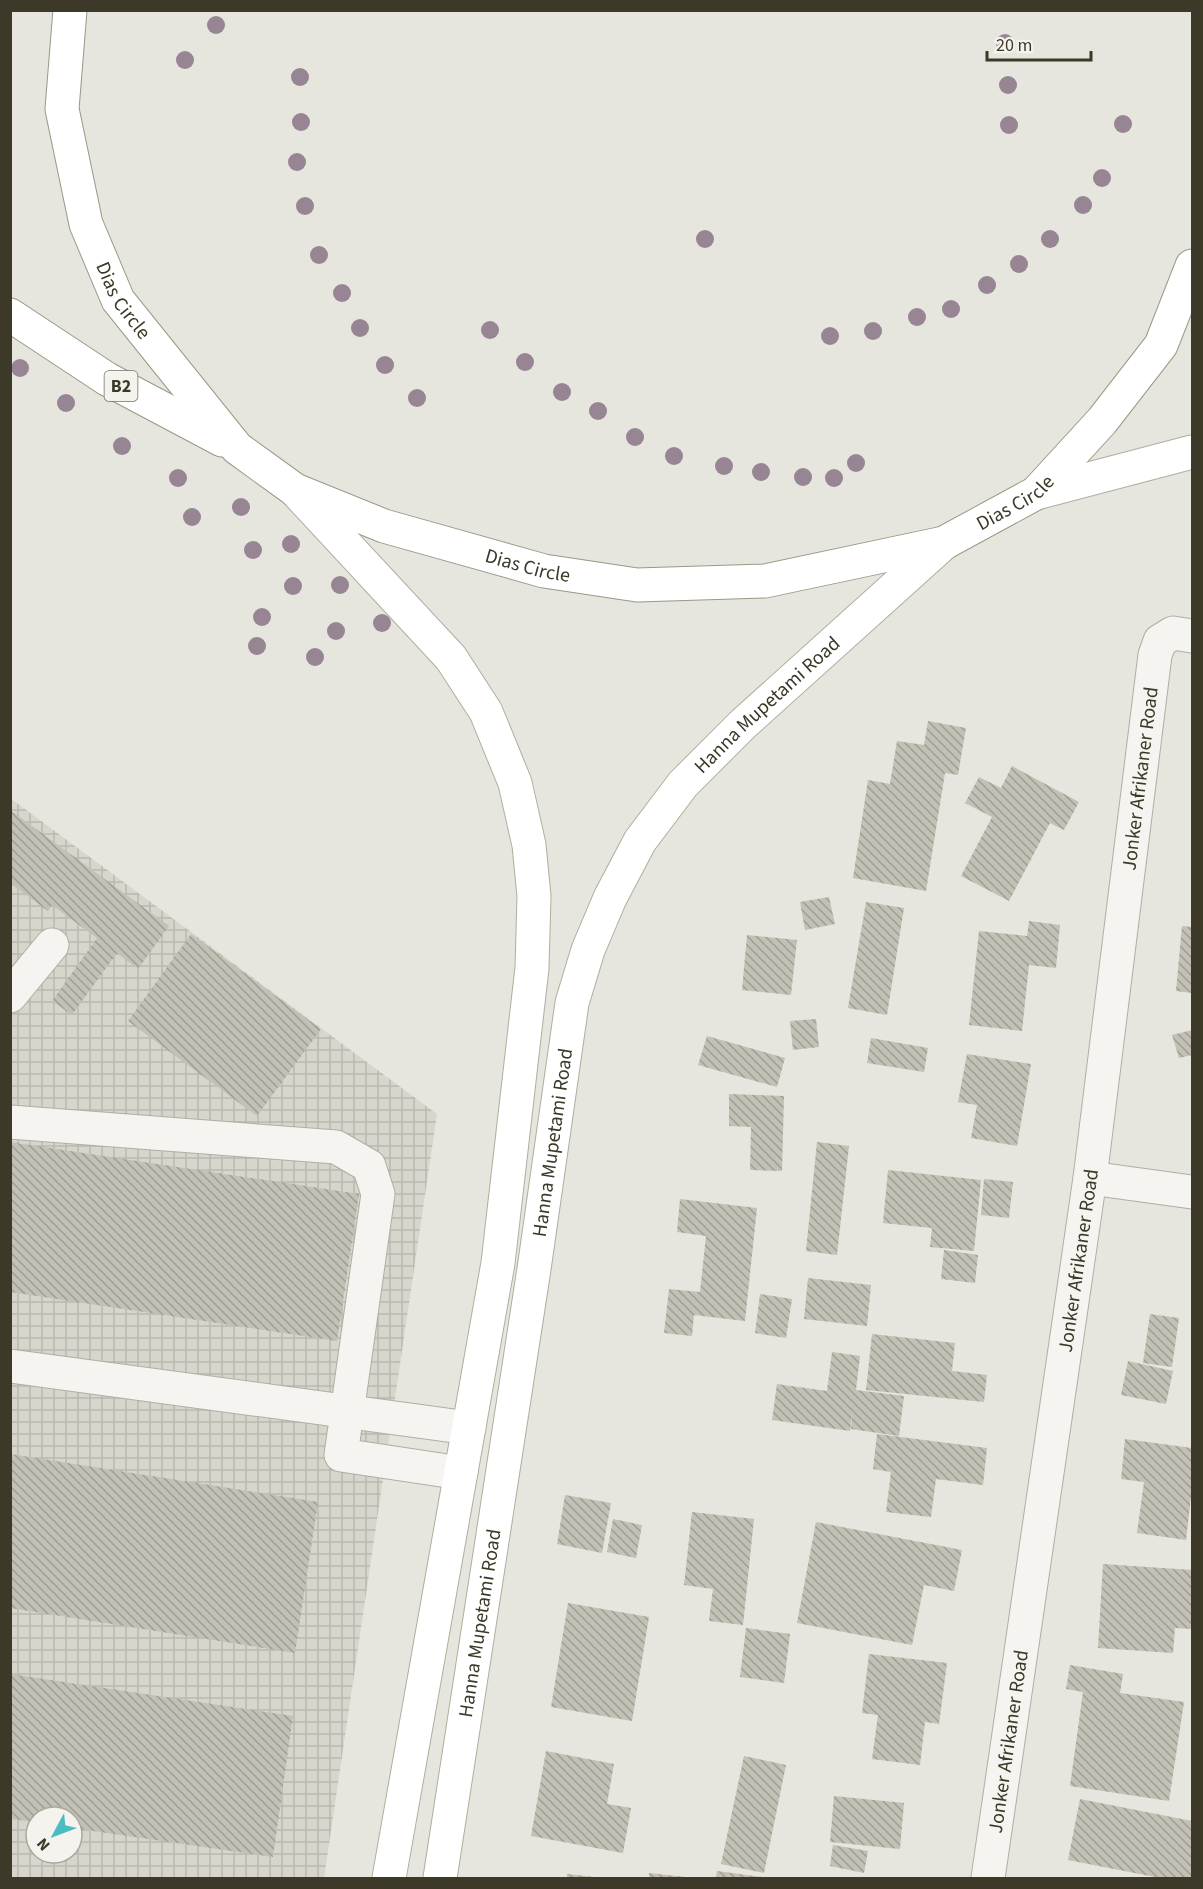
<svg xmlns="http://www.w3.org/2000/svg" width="1203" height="1889" font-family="'Source Sans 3',sans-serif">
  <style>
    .industrial { fill: url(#industrial-grid); fill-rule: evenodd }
    .building { fill: url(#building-back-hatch) }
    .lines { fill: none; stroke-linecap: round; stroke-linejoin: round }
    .minor-casing { stroke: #b0aea4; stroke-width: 35 }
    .major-casing { stroke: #b1ad9e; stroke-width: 35 }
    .highway-casing { stroke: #9c9886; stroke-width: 35 }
    .minor { stroke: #f5f4f0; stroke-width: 33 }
    .major { stroke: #fff; stroke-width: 33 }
    .highway { stroke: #fff; stroke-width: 33 }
    .tree { fill: #978593 }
    .labels { text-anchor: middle; stroke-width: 6; stroke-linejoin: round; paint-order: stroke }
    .shield { fill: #f4f3ed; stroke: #737163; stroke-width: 1.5 }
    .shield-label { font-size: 18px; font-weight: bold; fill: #3c3928 }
    .street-label { font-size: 20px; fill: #3c3928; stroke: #f4f3ed }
  </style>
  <defs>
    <pattern id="industrial-grid" width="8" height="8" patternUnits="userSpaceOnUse" patternTransform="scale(1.5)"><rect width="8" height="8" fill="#d8d5cc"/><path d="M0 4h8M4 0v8" fill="none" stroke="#bab8af"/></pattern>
    <pattern id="building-back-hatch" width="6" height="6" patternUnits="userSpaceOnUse" patternTransform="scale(1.5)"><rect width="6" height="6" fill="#c3c0b5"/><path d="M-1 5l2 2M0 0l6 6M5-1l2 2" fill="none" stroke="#a09d93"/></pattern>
  </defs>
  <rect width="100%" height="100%" fill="#e6e5de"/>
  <path class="industrial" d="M10,798L437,1114L324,1878H11ZM36,1817H72V1853H36Z"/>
  <g class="building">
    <polygon points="928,721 966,728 958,775 945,773 926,891 853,878 868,780 890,784 897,741 924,745"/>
    <polygon points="1012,766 1079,802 1064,830 1050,823 1009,901 961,876 992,817 965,803 979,777 1001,788"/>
    <polygon points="10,810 169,926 138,969 117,953 72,1015 52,1001 97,938 52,905 48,911 10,883"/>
    <polygon points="829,897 835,924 805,930 800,902"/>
    <polygon points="866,902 904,908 887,1015 848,1008"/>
    <polygon points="1029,921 1060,925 1056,968 1029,965 1022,1031 969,1025 979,931 1027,936"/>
    <polygon points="1182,926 1192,927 1192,993 1176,991"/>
    <polygon points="191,934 321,1029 257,1116 128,1021"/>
    <polygon points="747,935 797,940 791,995 742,990"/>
    <polygon points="816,1019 819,1047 793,1050 790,1021"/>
    <polygon points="1192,1030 1192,1055 1179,1058 1172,1035"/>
    <polygon points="707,1036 785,1058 777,1087 698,1065"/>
    <polygon points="871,1038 928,1048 924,1072 867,1063"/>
    <polygon points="967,1054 1031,1064 1017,1146 971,1138 977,1105 958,1102"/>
    <polygon points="729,1094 784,1096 782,1171 750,1170 751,1127 729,1126"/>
    <polygon points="10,1142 359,1194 337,1341 10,1292"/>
    <polygon points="817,1142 849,1146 837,1255 806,1251"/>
    <polygon points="888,1170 981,1180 974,1251 930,1247 932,1228 883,1223"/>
    <polygon points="984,1179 1013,1182 1009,1218 981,1215"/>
    <polygon points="680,1199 757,1208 745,1321 694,1315 692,1336 664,1333 669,1289 700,1292 706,1236 677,1232"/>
    <polygon points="944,1250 978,1255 975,1283 941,1279"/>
    <polygon points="808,1278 871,1285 867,1326 804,1319"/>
    <polygon points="760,1294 792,1299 786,1338 755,1333"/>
    <polygon points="1150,1314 1179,1318 1172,1367 1143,1363"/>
    <polygon points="872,1334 955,1343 952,1371 987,1375 984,1402 866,1390"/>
    <polygon points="832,1352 860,1356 856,1390 904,1396 899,1436 851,1429 853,1409 850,1431 772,1420 777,1384 827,1391"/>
    <polygon points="1128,1361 1173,1371 1166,1404 1121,1395"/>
    <polygon points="877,1434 987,1448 983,1485 936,1479 931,1517 886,1512 891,1472 873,1469"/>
    <polygon points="1125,1439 1192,1448 1192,1488 1186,1540 1137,1533 1144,1482 1121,1479"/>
    <polygon points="10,1454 318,1502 295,1653 10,1608"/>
    <polygon points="565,1495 611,1503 602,1553 557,1544"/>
    <polygon points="692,1512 754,1519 743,1625 709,1621 713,1589 684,1585"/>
    <polygon points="613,1519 642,1525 636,1558 607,1552"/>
    <polygon points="816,1522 962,1550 954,1591 924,1585 912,1645 797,1623"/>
    <polygon points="1103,1564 1192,1570 1192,1629 1175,1628 1173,1653 1098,1648"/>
    <polygon points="568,1603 649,1617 632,1721 551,1707"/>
    <polygon points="746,1628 790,1634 784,1683 740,1677"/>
    <polygon points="869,1654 947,1663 939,1724 925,1722 920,1765 872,1759 878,1715 862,1713"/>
    <polygon points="1070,1665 1123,1674 1120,1693 1184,1702 1169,1801 1070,1786 1083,1692 1066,1689"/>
    <polygon points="10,1674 293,1716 273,1857 72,1828 72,1817 36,1817 36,1822 10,1819"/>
    <polygon points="546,1751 614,1764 607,1804 631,1808 623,1853 531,1836"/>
    <polygon points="744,1756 786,1765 764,1873 721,1864"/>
    <polygon points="834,1796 904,1803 900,1849 830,1842"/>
    <polygon points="1080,1799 1192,1821 1192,1878 1160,1878 1068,1860"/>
    <polygon points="833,1845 868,1851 864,1873 830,1866"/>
    <polygon points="717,1871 762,1877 762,1878 716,1878"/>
    <polygon points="649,1873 686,1877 686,1878 649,1878"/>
    <polygon points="567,1874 595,1877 594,1878 567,1878"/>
  </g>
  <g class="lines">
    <g class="minor-casing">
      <g id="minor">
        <polyline points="10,996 52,945"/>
        <polyline points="10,1122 336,1147 369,1166 378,1194 341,1455 461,1473"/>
        <polyline points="1090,1178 1192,1192"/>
        <polyline points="10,1366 469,1428"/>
        <path id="s1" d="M988,1878L1090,1178L1155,655L1160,641L1173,633L1192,636"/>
      </g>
    </g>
    <g class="major-casing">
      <g id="major">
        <polyline points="295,490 451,658 486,712 515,783 529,845 534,896 532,968 498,1263 389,1878"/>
        <polyline points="1036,493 1192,452"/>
        <path id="s2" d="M440,1878L534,1269L572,1003L588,950L610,898L640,841L683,784L742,725L944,543"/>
      </g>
    </g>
    <g class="highway-casing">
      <g id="highway">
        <path id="s3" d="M70,10L62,109L86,224L118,300L237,448L295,490L384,526L544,571L637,585L765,581L944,543L1036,493L1102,421L1161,345L1192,266"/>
        <polyline points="10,315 107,379 222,440"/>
      </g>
    </g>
    <use href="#minor" class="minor"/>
    <use href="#major" class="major"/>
    <use href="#highway" class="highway"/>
  </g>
  <g class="tree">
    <circle cx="216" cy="25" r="9"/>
    <circle cx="1005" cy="43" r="9"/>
    <circle cx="185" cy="60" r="9"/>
    <circle cx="300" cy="77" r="9"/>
    <circle cx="1008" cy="85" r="9"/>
    <circle cx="301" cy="122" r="9"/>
    <circle cx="1123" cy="124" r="9"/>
    <circle cx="1009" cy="125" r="9"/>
    <circle cx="297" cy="162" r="9"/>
    <circle cx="1102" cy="178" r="9"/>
    <circle cx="1083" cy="205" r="9"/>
    <circle cx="305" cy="206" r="9"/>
    <circle cx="705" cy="239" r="9"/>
    <circle cx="1050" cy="239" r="9"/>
    <circle cx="319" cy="255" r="9"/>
    <circle cx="1019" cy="264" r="9"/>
    <circle cx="987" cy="285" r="9"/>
    <circle cx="342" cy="293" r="9"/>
    <circle cx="951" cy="309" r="9"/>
    <circle cx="917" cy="317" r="9"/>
    <circle cx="360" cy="328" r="9"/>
    <circle cx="490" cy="330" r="9"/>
    <circle cx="873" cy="331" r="9"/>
    <circle cx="830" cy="336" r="9"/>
    <circle cx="525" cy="362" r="9"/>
    <circle cx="385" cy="365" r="9"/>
    <circle cx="20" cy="368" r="9"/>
    <circle cx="562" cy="392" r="9"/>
    <circle cx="417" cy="398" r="9"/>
    <circle cx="66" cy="403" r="9"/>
    <circle cx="598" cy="411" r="9"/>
    <circle cx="635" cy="437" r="9"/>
    <circle cx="122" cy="446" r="9"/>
    <circle cx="674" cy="456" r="9"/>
    <circle cx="856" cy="463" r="9"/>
    <circle cx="724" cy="466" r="9"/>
    <circle cx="761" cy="472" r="9"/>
    <circle cx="803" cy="477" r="9"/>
    <circle cx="178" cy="478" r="9"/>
    <circle cx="834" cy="478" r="9"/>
    <circle cx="241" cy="507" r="9"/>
    <circle cx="192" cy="517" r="9"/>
    <circle cx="291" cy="544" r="9"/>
    <circle cx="253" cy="550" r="9"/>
    <circle cx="340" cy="585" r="9"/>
    <circle cx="293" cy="586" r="9"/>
    <circle cx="262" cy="617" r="9"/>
    <circle cx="382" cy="623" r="9"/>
    <circle cx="336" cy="631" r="9"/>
    <circle cx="257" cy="646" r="9"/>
    <circle cx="315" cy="657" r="9"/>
  </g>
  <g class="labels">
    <rect class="shield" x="104.5" y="371" width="33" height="30" rx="4.5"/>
    <g class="shield-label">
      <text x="121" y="392">B2</text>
    </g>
    <g class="street-label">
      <text dy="7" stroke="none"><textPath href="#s3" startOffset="302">Dias Circle</textPath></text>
      <text dy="7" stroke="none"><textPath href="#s3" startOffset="1310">Dias Circle</textPath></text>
      <text dy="7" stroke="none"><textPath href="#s3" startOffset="806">Dias Circle</textPath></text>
      <text dy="7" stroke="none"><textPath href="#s2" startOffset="1248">Hanna Mupetami Road</textPath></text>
      <text dy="7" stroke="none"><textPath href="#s1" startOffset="1110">Jonker Afrikaner Road</textPath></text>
      <text dy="7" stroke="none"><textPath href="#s2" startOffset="744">Hanna Mupetami Road</textPath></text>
      <text dy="7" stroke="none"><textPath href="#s1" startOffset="624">Jonker Afrikaner Road</textPath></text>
      <text dy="7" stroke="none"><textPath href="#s2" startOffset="258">Hanna Mupetami Road</textPath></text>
      <text dy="7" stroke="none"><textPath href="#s1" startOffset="138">Jonker Afrikaner Road</textPath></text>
    </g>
  </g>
  <rect width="1203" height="1889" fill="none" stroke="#3c3928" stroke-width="24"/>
  <g transform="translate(54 1835) rotate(229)"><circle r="28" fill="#f4f3ed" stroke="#aaa99e" stroke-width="1.5"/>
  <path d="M0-4.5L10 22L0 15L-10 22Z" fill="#4bbcc3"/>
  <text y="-9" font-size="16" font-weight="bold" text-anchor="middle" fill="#3c3928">N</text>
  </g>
  <path d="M987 51v9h104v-9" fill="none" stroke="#3c3928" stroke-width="3"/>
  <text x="996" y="51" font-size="18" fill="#3c3928" stroke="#f4f3ed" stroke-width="4.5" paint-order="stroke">20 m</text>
</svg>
